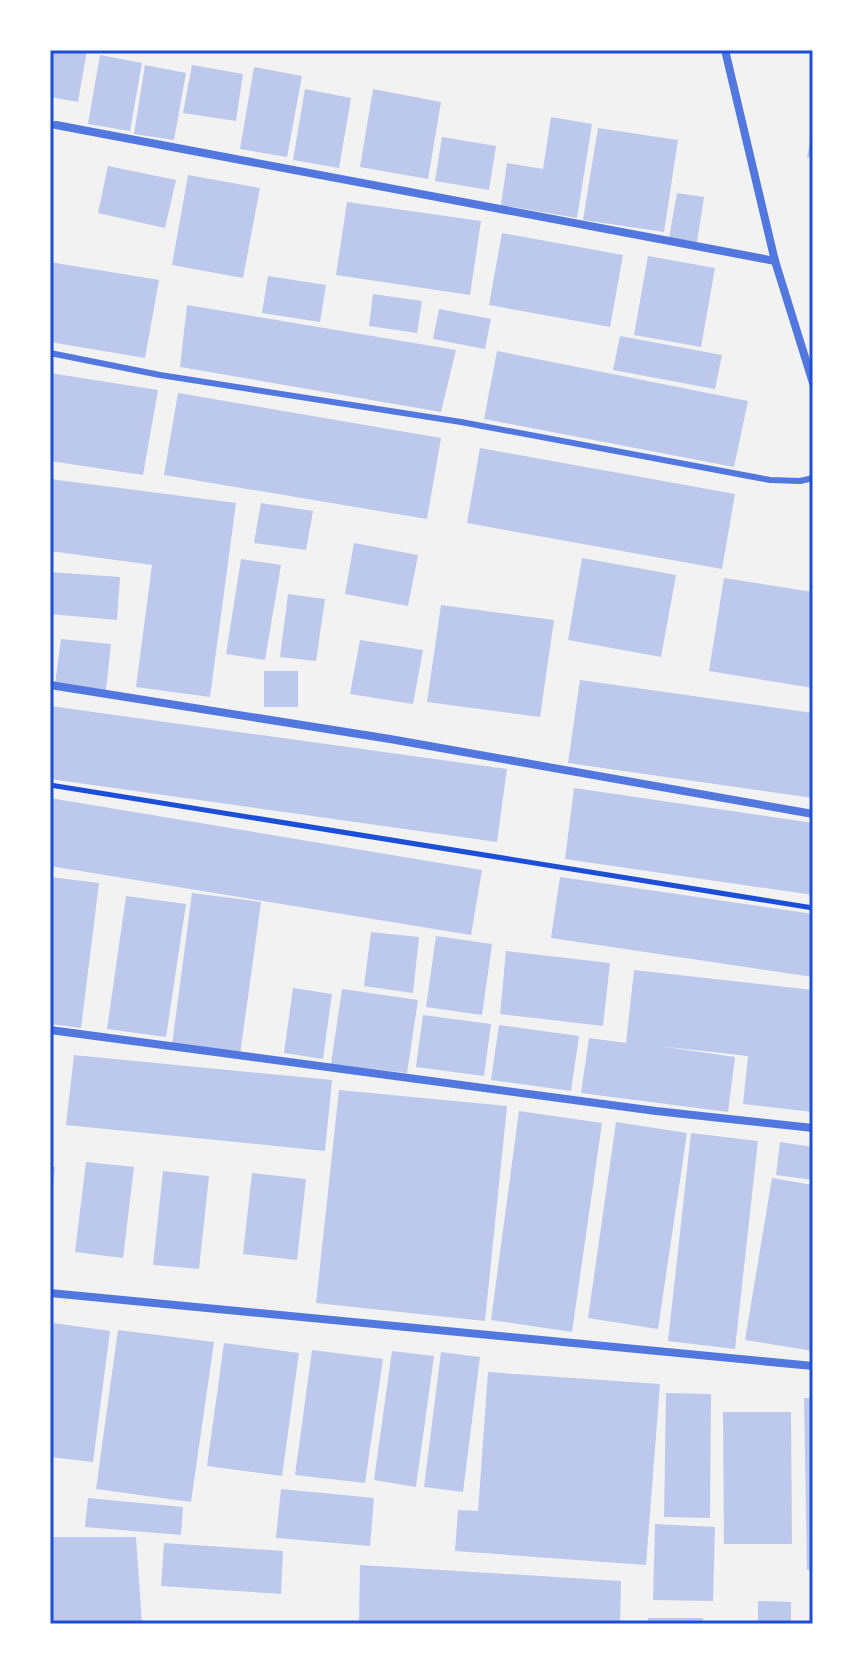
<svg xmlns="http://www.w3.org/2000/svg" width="863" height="1674" font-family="'Exo 2',sans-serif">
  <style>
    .building { fill: #bdc9ec }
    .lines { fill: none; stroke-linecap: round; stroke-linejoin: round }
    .path { stroke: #1d4ed8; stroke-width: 5 }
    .service { stroke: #5277de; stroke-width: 6 }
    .minor { stroke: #5277de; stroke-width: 8 }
    .neatline { fill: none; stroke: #1d4ed8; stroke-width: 3 }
  </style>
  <rect width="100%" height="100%" fill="#f2f2f2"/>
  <g class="building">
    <polygon points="50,50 87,50 78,102 50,97"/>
    <polygon points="100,55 142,63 130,131 88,124"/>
    <polygon points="145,65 186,73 174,140 134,134"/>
    <polygon points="192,65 243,74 236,121 183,113"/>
    <polygon points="254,67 302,76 287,157 240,149"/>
    <polygon points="305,89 351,98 339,168 293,160"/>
    <polygon points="373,89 441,102 428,179 360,167"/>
    <polygon points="551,117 592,124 577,218 501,205 507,163 543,169"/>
    <polygon points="598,128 678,140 664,232 583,220"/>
    <polygon points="812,132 813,132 813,158 807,157"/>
    <polygon points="442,137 496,146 489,190 435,181"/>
    <polygon points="108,166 176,180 165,228 98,213"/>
    <polygon points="188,175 260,188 243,278 172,265"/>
    <polygon points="677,193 704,197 697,242 669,238"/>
    <polygon points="347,202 481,221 470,295 336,275"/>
    <polygon points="502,233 623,255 610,327 489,305"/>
    <polygon points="648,256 715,268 701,347 634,335"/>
    <polygon points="50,262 159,280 145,358 50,342"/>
    <polygon points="268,276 326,285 320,322 262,313"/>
    <polygon points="373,294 422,301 417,333 369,326"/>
    <polygon points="187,305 456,350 441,412 180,367"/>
    <polygon points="439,309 491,319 485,349 433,339"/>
    <polygon points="620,336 722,355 715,389 613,370"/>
    <polygon points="497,351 748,401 734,467 484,419"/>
    <polygon points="50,373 158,390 143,475 50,461"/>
    <polygon points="178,393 441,438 427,519 164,475"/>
    <polygon points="480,448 735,494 722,569 467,523"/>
    <polygon points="50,479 236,503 210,697 136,687 152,565 50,551"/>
    <polygon points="261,503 313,511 306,550 254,543"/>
    <polygon points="354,543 418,555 408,606 345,594"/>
    <polygon points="582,558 676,575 661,657 568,640"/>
    <polygon points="241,559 281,565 265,660 226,654"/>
    <polygon points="50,572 120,577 117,620 50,614"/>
    <polygon points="724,578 813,592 813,688 709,671"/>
    <polygon points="288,594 325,599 316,661 280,657"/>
    <polygon points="441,605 554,620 540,717 427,702"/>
    <polygon points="61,639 111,644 106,690 55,684"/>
    <polygon points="360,640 423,650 413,704 350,694"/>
    <rect x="264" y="671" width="34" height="36"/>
    <polygon points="580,680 813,713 813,798 568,763"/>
    <polygon points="50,706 507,769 497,842 50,779"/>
    <polygon points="574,788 813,823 813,895 565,859"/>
    <polygon points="50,798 482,870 471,935 50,866"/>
    <polygon points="50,877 99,883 81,1028 50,1024"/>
    <polygon points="560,877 813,914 813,977 551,938"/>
    <polygon points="192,893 261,902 240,1055 172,1045"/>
    <polygon points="126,896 186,904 166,1037 107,1029"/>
    <polygon points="371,932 419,937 413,993 364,986"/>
    <polygon points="436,936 492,944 482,1015 426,1007"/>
    <polygon points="506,951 610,963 603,1026 500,1014"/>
    <polygon points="634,970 813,990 813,1112 743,1104 748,1056 659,1046 735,1057 728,1112 581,1093 589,1038 626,1043"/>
    <polygon points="293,988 332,994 323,1059 284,1053"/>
    <polygon points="342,989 418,1000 407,1073 331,1064"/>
    <polygon points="423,1015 491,1024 484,1076 416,1067"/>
    <polygon points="499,1025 579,1036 571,1091 491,1080"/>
    <polygon points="74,1055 332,1080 325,1151 66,1125"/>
    <polygon points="339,1090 507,1106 485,1321 316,1303"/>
    <polygon points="519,1111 602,1123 572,1332 491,1320"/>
    <polygon points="616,1122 687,1133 658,1329 588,1318"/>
    <polygon points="691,1133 758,1141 735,1349 668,1341"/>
    <polygon points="780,1142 813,1147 813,1180 776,1175"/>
    <polygon points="86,1162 134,1167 123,1258 75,1252"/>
    <polygon points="50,1167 55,1167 52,1195 50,1195"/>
    <polygon points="163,1171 209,1176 199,1269 153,1265"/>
    <polygon points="252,1173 306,1179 297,1260 243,1254"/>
    <polygon points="772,1178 813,1185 813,1351 745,1340"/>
    <polygon points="54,1323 110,1331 93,1462 50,1457 50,1354"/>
    <polygon points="118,1330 214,1342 191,1502 96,1489"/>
    <polygon points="224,1343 299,1353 282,1476 207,1466"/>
    <polygon points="312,1350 383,1359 365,1483 295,1475"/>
    <polygon points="392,1351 434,1356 416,1487 374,1480"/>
    <polygon points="441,1352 480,1357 463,1492 424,1487"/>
    <polygon points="488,1372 660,1384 646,1565 455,1551 458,1510 478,1511"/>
    <polygon points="666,1393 711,1394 710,1518 664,1517"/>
    <polygon points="804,1398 813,1398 813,1570 807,1570"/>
    <polygon points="723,1412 791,1412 792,1544 724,1544"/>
    <polygon points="281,1489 374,1498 370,1546 276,1538"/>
    <polygon points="88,1498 183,1507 181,1535 85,1527"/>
    <polygon points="655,1524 715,1527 713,1601 653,1600"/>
    <polygon points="50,1537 136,1537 142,1624 50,1624"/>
    <polygon points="164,1543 283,1551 281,1594 161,1586"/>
    <polygon points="360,1565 621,1581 620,1624 359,1624"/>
    <polygon points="758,1601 791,1602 791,1624 758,1624"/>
    <rect x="648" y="1618" width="55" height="6"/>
  </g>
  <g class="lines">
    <polyline class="path" points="50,785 813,908"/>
    <polyline class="service" points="50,353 160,375 461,422 770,480 800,481 813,478"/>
    <g class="minor">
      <polyline points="725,50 775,261 813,383"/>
      <polyline points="56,125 775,261"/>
      <polyline points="50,685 390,739 813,814"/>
      <polyline points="50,1030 656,1111 813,1128"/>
      <polyline points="50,1293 813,1366"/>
    </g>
  </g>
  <rect width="863" height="1674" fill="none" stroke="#ffffff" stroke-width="104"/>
  <rect x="52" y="52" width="759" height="1570" class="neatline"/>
</svg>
